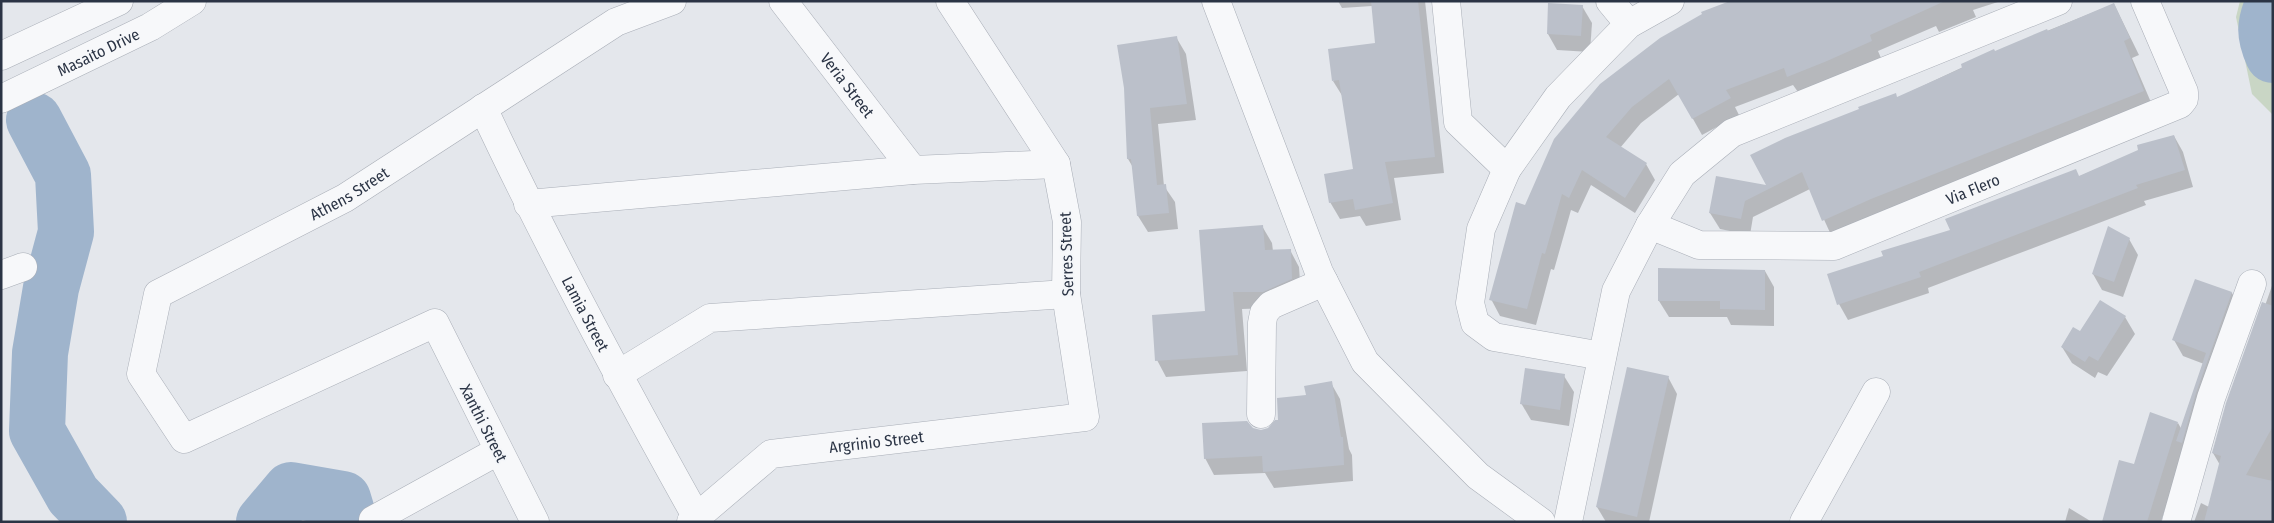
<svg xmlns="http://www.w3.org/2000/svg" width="2274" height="523" font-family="'Fira Sans Condensed',sans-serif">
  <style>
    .green { fill: #c9d6c5 }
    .shadow { fill: #0003 }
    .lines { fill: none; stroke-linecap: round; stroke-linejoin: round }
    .river { stroke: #9fb4cc; stroke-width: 56 }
    .building { fill: #bbc0ca }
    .minor-casing { stroke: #a9aeb7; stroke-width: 29 }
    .minor { stroke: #f7f8fa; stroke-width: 28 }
    .labels { text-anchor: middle; stroke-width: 4; stroke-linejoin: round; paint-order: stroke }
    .street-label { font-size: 16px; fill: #2b3445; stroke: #f4f6f9 }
  </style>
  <rect width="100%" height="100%" fill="#e4e7ec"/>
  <polygon class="green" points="2240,1 2273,1 2273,115 2252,94 2236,17"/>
  <g class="shadow">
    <polygon points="1338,1 1425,1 1444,173 1394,178 1401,220 1366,226 1360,216 1340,219 1330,202 1354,170 1343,97 1333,81 1377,44 1372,6 1342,8"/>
    <polygon points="1733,1 2001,1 1973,10 1976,17 1939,32 1936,26 1878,51 1881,58 1798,92 1793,85 1735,107 1739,115 1702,135 1679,94 1641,123 1620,148 1646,164 1655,180 1635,213 1591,185 1578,213 1571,210 1554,270 1551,269 1536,325 1500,316 1491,299 1525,206"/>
    <polygon points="2114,4 2139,55 2132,58 2153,107 1832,237 1810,189 1753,217 1750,235 1720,229 1710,213 1768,186 1897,98 1995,52"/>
    <polygon points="1582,6 1592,23 1590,52 1557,50 1548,34"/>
    <polygon points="1176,37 1186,54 1196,120 1158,124 1164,186 1175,202 1178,229 1148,232 1138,216 1134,169 1128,159"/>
    <polygon points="2174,136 2183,152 2193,187 2144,201 2146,205 1928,288 1929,293 1848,320 1839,304 1884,257 1951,231"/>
    <polygon points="1262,226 1272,243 1273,251 1290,250 1299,267 1301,295 1273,308 1242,309 1247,371 1166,377 1157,360 1207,312"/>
    <polygon points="2129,239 2138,255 2123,297 2102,290 2093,274"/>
    <polygon points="1765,271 1774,287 1774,326 1731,325 1727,317 1669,317 1659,301"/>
    <polygon points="2196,281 2232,293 2241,310 2183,451 2161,522 2103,522 2135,465 2178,423 2182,430 2204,364 2183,356 2174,340"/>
    <polygon points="2273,283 2273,522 2194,522 2201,503 2209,507 2220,465 2213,453"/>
    <polygon points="2100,302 2125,317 2135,334 2107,376 2098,372 2095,378 2072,363 2062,347 2081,333"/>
    <polygon points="1564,376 1574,392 1569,426 1531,420 1521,403"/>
    <polygon points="1668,377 1677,394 1649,522 1606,522 1597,507"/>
    <polygon points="1331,383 1340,399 1349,449 1352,455 1353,481 1274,488 1265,473 1214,475 1205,458 1253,429 1261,431 1269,429 1308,397"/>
    <polygon points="2069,508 2092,522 2065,522"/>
  </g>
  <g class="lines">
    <g class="river">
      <path d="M2273,4C2264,25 2264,35 2273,55"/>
      <polyline points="34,120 63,175 66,232 51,288 40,353 37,431 73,495 99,522"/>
      <polyline points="264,522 291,490 343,499 350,522"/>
    </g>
  </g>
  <g class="building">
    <polygon points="1371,1 1418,1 1435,157 1385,162 1393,203 1355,210 1353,199 1329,203 1324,174 1353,169 1339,80 1332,81 1328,49 1375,43"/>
    <polygon points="1730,1 1945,1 1870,35 1872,41 1827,61 1787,77 1784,68 1726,90 1731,98 1692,119 1669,79 1632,107 1606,137 1647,163 1625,198 1582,170 1569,198 1562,194 1545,254 1542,253 1527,309 1489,300 1516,202 1525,205 1554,139 1600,84 1660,38 1702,14 1701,12"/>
    <polygon points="1548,3 1583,5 1581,36 1547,34"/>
    <polygon points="2114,3 2130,38 2124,41 2144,91 1871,199 1822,221 1802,172 1745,201 1741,219 1709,213 1716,176 1766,185 1750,155 1785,138 1859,109 1858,107 1896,93 1897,97 1962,68 1961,64 1994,49 1995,51 2047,29 2048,31"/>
    <polygon points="1177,36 1187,104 1150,108 1157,185 1166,184 1169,213 1137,216 1131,159 1127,159 1124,88 1117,45"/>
    <polygon points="2174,135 2185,170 2136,185 2138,188 1919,272 1921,277 1837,305 1827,274 1883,256 1881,251 1950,230 1945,219 2076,169 2079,176 2138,150 2137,145"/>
    <polygon points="1263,225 1265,250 1291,249 1292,279 1263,292 1233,292 1238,355 1155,361 1152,315 1205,311 1199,230"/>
    <polygon points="2108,226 2130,238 2114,282 2092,274"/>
    <polygon points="1658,268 1765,270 1765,310 1720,309 1720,301 1658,301"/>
    <polygon points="2195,279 2232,292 2196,393 2182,443 2176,441 2206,353 2172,340"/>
    <polygon points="2100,300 2126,316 2098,361 2089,356 2085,362 2061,347 2073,327 2080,331"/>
    <polygon points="2262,302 2273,306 2273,426 2246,475 2273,481 2273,522 2204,522 2221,456 2212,453 2226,403"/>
    <polygon points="1627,367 1669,376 1637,517 1596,507"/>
    <polygon points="1525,368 1565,374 1560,410 1520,404"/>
    <polygon points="1332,381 1341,437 1343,437 1344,465 1263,472 1262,456 1204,459 1202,423 1247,421 1253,428 1261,430 1268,428 1275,420 1278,420 1277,398 1306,395 1304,386"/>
    <polygon points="2150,412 2178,422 2147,522 2102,522 2119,460 2134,464"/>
  </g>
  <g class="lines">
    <g class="minor-casing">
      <g id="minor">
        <path id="s1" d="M783,1L913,170"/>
        <polyline points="1216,1 1319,272 1365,362 1478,476 1541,522"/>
        <polyline points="1446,1 1458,122 1507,169"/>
        <polyline points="1610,1 1629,24"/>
        <polyline points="1,56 119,1"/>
        <path id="s2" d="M1,99L150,27L192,1"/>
        <path id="s3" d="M483,108C548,247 621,382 696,516"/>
        <polyline points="528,204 913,170 1056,164"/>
        <path id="s4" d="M1650,225L1699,245L1834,246L2180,104L2184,99V92L2145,1"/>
        <polyline points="1,275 23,267"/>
        <polyline points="1602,356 1494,337 1475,323 1470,303 1481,229 1507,169 1558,97 1629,24 1670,1"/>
        <polyline points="617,375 710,318 1066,294"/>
        <polyline points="1261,414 1262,323 1264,313 1271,305 1324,282"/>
        <polyline points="373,520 498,451"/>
        <path id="s5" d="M535,522L435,323L184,439L141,374L158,294L345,198L616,22L672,1"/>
        <path id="s6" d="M691,522L771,454L1085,417L1066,294L1067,222L1056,164L950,1"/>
        <polyline points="1568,522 1616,291 1650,225 1682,174 1732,133 2058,1"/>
        <polyline points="1804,522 1876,392"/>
        <polyline points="2176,522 2211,398 2252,284"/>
      </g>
    </g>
    <use href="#minor" class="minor"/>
  </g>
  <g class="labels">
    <g class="street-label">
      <text dy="6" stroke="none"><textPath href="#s2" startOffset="108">Masaito Drive</textPath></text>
      <text dy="6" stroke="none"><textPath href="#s1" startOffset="106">Veria Street</textPath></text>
      <text dy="6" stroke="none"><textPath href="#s4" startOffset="338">Via Flero</textPath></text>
      <text dy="6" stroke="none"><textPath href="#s5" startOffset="875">Athens Street</textPath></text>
      <text transform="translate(1066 254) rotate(-92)" y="6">Serres Street</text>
      <text dy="6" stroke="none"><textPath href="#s3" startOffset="230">Lamia Street</textPath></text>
      <text transform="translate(484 423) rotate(63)" y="6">Xanthi Street</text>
      <text dy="6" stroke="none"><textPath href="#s6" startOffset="211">Argrinio Street</textPath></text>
    </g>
  </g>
  <rect width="2274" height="523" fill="none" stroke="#2b3445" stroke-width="5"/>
</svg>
